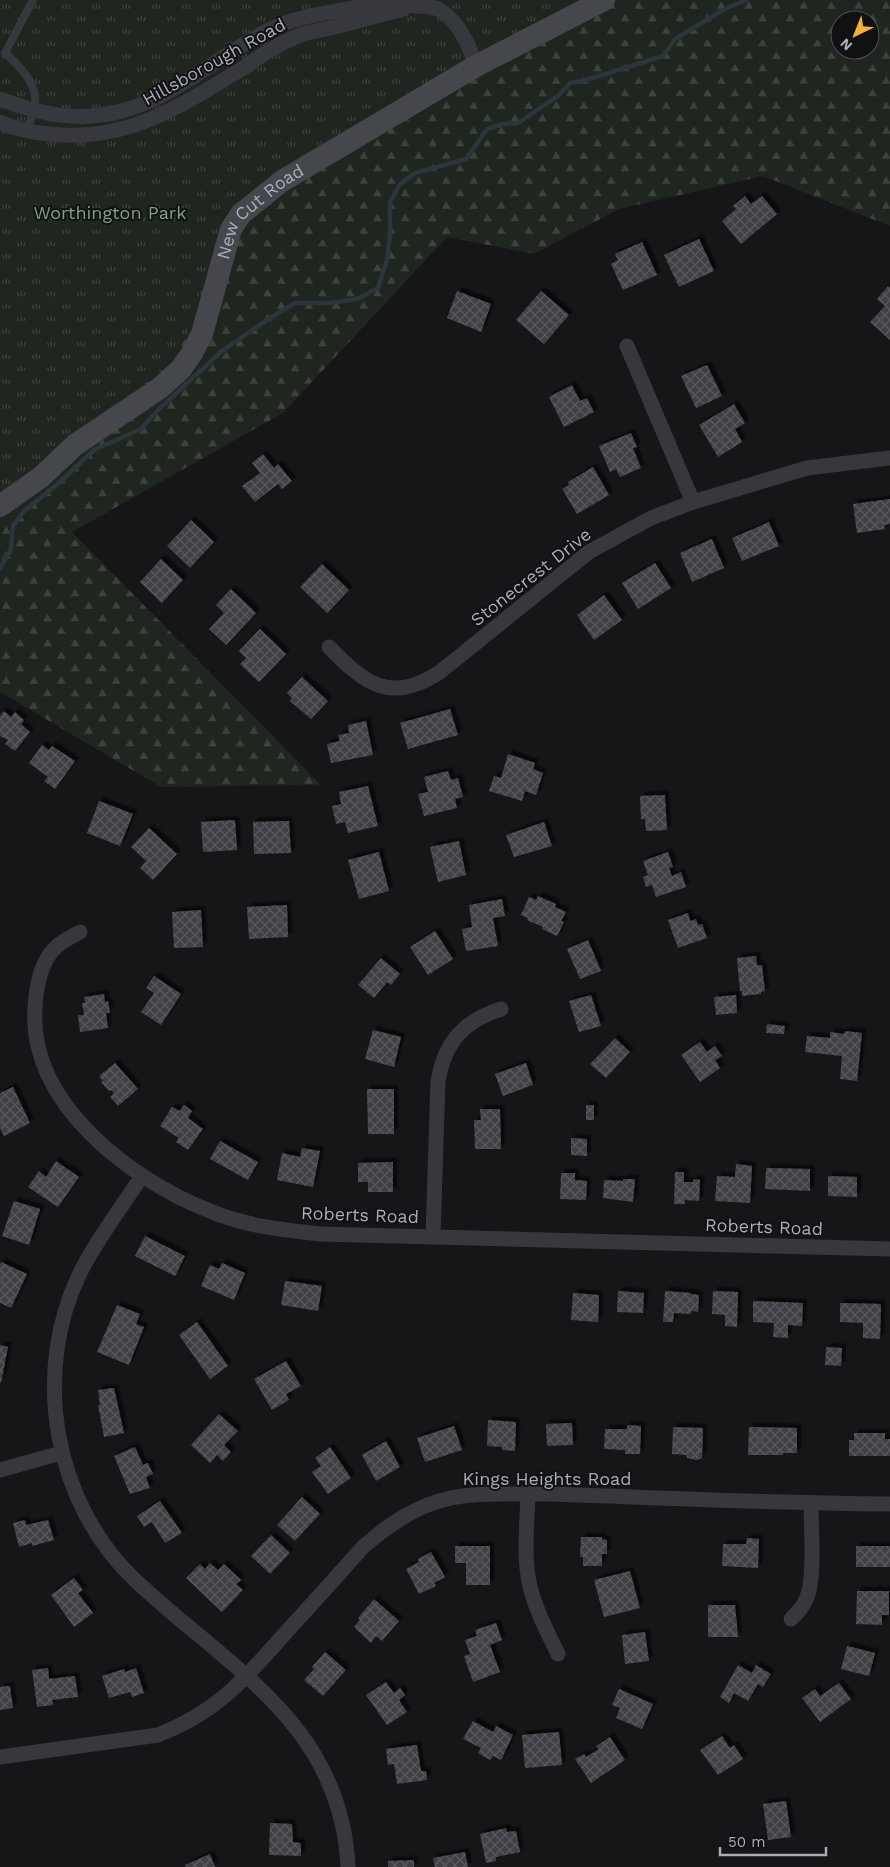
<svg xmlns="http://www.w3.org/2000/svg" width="890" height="1867" font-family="'Work Sans',sans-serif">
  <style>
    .forest { fill: url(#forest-firs); fill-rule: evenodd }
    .park { fill: url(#park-tufts) }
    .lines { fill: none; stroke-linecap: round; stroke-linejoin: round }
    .stream { stroke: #2c353c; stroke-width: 4.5 }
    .building { fill: url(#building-cross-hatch); filter: url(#shadow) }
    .lane { stroke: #37383d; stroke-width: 8 }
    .street { stroke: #37383d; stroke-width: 15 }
    .secondary { stroke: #45474d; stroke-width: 22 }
    .labels { text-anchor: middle; stroke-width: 4; stroke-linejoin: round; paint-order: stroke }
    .street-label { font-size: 18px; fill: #a8adb8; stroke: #111113 }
    .park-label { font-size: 18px; fill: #7fa381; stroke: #111113 }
  </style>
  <defs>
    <pattern id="forest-firs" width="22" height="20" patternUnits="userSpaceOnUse" patternTransform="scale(1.25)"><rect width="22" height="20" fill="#1e261f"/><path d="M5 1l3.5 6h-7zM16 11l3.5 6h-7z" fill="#3c433d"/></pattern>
    <pattern id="park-tufts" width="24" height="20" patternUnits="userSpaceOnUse" patternTransform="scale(1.25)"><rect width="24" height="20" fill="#1e261f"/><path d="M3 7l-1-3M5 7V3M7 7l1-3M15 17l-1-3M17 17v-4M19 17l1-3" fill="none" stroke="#3c433d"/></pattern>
    <pattern id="building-cross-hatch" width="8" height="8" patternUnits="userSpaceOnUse" patternTransform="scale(1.25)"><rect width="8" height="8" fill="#404145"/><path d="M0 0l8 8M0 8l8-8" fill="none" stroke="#595a5e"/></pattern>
    <filter id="shadow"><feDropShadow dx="4" dy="-4" stdDeviation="1" flood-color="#0009"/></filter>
  </defs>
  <rect width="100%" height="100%" fill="#161618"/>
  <path class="forest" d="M583,0H890V226L763,176L619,209L534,254L447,237L283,413L72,532L321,785L161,787L0,692V495L88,424L143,385L177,355L224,217L244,197L518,32ZM840,20H870V50H840Z"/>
  <polygon class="park" points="0,0 583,0 518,32 244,197 224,217 211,254 198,312 177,355 143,385 88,424 0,495"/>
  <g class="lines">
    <polyline class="stream" points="0,568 11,549 13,526 24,511 59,483 94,450 141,429 157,411 222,351 267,320 295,303 330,303 357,299 378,288 387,260 390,234 390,202 400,184 415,173 466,159 487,129 503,124 518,123 558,96 570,83 586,80 663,56 675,39 725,9 746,0"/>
  </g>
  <g class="building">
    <polygon points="745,196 751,204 762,196 777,214 741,244 722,221 736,209 733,206"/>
    <polygon points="699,239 714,271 679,287 664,255"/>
    <polygon points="642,242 657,275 623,290 611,264 618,260 615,254"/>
    <polygon points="888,286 890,288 890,340 870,322 885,306 877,299"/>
    <polygon points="457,291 491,304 481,332 447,318"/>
    <polygon points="541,291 569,315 544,344 516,320"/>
    <polygon points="707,365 722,396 696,408 681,376"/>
    <polygon points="572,385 580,401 587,398 594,412 564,427 549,397"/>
    <polygon points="734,404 745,423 735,429 742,442 718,457 699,425"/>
    <polygon points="631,433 637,447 633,448 641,468 620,477 616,469 610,472 599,446"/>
    <polygon points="263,454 274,468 278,464 292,481 282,489 278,484 255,502 242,486 260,473 252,463"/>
    <polygon points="593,467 609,495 577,514 562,489 569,485 568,482"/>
    <polygon points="890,499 890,524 884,525 885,529 857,533 853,504"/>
    <polygon points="191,520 214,542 190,568 167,546"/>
    <polygon points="769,522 779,546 742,561 732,538"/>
    <polygon points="712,539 724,568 692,582 680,553"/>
    <polygon points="161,559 183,580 162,603 140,582"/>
    <polygon points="655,563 671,588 638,609 622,583"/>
    <polygon points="322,564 349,590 327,613 300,587"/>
    <polygon points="231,589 256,613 226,645 209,629 224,613 216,605"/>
    <polygon points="604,595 622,620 594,640 577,615"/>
    <polygon points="260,629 286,654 259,682 240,664 246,658 239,651"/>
    <polygon points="302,677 328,701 311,719 290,701 292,698 287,693"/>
    <polygon points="450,709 458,735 408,749 400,723"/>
    <polygon points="4,711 11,717 15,712 24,720 21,724 30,732 15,751 5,744 8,740 0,736 0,716"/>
    <polygon points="366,721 373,755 331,763 327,744 340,741 338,735 349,733 348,725"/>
    <polygon points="42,745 49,750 52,746 75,761 55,789 44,781 48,777 29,763"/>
    <polygon points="508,754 535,763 533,769 543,773 536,795 525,791 522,801 489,791 494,776 501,778"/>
    <polygon points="448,771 451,780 458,778 463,797 455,799 457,808 424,816 418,794 428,792 424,777"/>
    <polygon points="368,786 378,826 348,833 345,822 336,824 332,806 341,804 339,792"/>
    <polygon points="665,795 667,830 646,831 645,819 641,819 640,796"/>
    <polygon points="99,801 133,814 120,846 87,833"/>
    <polygon points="235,820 237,850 203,852 201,822"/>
    <polygon points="289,821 291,853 254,854 253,822"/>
    <polygon points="544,822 552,846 514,857 506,835"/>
    <polygon points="149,828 177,854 153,880 140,868 146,861 131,847"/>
    <polygon points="459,841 466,875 438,882 430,847"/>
    <polygon points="379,852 389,891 359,899 348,860"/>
    <polygon points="668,852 673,867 669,868 672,876 681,872 686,887 656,897 652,885 646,887 643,877 648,875 643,861"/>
    <polygon points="538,896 556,904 555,907 566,912 561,921 564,922 557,936 542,929 543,927 527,920 528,918 521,915 529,897 536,900"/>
    <polygon points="502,899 505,916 493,918 498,946 466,951 462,929 472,927 469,905"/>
    <polygon points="287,905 288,937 249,939 247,907"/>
    <polygon points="201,910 203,947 174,948 172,912"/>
    <polygon points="688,913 690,921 696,919 698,925 702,924 707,938 678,948 668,920"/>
    <polygon points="435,931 453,959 428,975 410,947"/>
    <polygon points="588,940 601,971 580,979 567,949"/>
    <polygon points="756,956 757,965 762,965 765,991 761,992 761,994 742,996 742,991 740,991 737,958"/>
    <polygon points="381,958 400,974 391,985 387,982 374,998 358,985"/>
    <polygon points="154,976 181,994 161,1025 141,1012 154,993 146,988"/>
    <polygon points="104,994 105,1002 108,1001 110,1013 106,1013 108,1028 80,1032 78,1015 84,1015 82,1003 85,1003 84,997"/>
    <polygon points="591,995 601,1026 579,1032 569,1001"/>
    <polygon points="736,995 737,1013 716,1015 714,997"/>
    <polygon points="767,1024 785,1026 784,1034 766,1033"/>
    <polygon points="373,1030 401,1037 394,1067 365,1059"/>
    <polygon points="845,1031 862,1033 857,1081 840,1079 842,1056 805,1052 807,1036 830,1038 830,1032 844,1034"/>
    <polygon points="615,1038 630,1052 606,1078 590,1064"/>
    <polygon points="700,1042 707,1052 715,1046 722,1056 715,1060 720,1068 700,1082 681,1055"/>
    <polygon points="115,1063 138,1089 118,1106 110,1097 114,1093 111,1090 109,1091 101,1082 103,1081 99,1076"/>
    <polygon points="526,1063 533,1085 503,1096 495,1074"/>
    <polygon points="13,1087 30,1123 4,1136 0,1128 0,1093"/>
    <polygon points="367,1089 394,1089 394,1134 368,1134"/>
    <polygon points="184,1105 192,1111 188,1118 203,1129 188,1150 176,1142 179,1138 160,1126 172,1107 180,1111"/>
    <rect x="586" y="1105" width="8" height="15"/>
    <polygon points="480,1109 500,1109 501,1149 475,1149 474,1120 481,1120"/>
    <polygon points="571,1138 587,1139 587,1156 571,1155"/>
    <polygon points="220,1141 258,1162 248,1180 210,1159"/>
    <polygon points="302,1148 320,1151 313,1187 277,1180 282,1153 300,1157"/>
    <polygon points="56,1161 79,1177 58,1207 28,1187 39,1171 46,1177"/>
    <polygon points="393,1162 393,1192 368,1192 368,1182 358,1182 358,1163"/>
    <polygon points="736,1164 752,1166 750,1203 715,1201 717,1176 735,1177"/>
    <polygon points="766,1168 810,1169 810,1191 765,1189"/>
    <polygon points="675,1172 684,1172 684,1182 693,1182 693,1179 700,1180 699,1201 685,1200 685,1204 674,1204"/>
    <polygon points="561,1173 575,1173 575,1180 587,1181 586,1200 560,1199"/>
    <polygon points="828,1176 857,1177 857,1197 828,1196"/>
    <polygon points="623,1179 635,1179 633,1202 603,1198 604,1180 623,1181"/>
    <polygon points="14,1201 40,1209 29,1245 2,1236"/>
    <polygon points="145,1236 185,1256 175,1276 135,1256"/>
    <polygon points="1,1262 27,1274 11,1308 0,1303 0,1265"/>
    <polygon points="222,1263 245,1273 234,1300 201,1286 210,1265 219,1269"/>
    <polygon points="285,1281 322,1286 318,1311 281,1305"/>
    <polygon points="618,1291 644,1293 643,1313 617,1312"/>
    <polygon points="665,1291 691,1293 691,1294 699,1295 698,1312 691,1311 691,1314 674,1313 673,1322 663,1322"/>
    <polygon points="713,1291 738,1292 737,1327 725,1326 725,1315 712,1314"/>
    <polygon points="573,1293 599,1295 598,1322 571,1320"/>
    <polygon points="753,1301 803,1303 802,1326 788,1325 788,1338 773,1337 774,1323 753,1322"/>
    <polygon points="840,1303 881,1304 880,1339 863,1338 863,1323 840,1322"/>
    <polygon points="117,1305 140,1314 136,1324 144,1327 129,1365 97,1352"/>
    <polygon points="197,1322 228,1366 210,1379 179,1335"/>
    <polygon points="0,1345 8,1347 1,1383 0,1382"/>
    <polygon points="826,1347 842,1348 841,1366 825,1365"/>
    <polygon points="286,1361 301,1386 286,1394 289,1400 272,1410 254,1379"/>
    <polygon points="114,1388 124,1433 104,1437 98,1405 100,1405 98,1390"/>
    <polygon points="219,1414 238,1431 224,1445 231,1452 223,1461 217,1455 210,1463 191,1445"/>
    <polygon points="488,1420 516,1422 515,1451 502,1450 502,1447 487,1446"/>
    <polygon points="572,1423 573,1445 547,1446 546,1424"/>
    <polygon points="627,1425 641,1426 640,1454 625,1454 625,1450 604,1449 605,1429 627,1429"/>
    <polygon points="454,1426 462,1450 425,1462 417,1438"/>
    <polygon points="673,1427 703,1428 702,1458 697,1460 687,1458 686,1455 672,1454"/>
    <polygon points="749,1427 797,1428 797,1453 783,1453 783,1455 748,1455"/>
    <polygon points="854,1433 885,1433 885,1439 890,1439 890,1456 849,1456 849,1440 854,1440"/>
    <polygon points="386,1441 400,1467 376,1481 362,1455"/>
    <polygon points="135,1447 143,1465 148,1463 153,1474 146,1477 150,1488 130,1494 114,1456"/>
    <polygon points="330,1447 351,1478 328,1494 312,1472 321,1466 315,1458"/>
    <polygon points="302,1497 320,1514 295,1541 277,1525"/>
    <polygon points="160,1501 182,1533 165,1543 152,1522 144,1527 137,1516"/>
    <polygon points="25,1520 26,1525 48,1520 54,1540 32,1546 32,1543 19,1547 13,1523"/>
    <polygon points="271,1535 290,1553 270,1574 251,1556"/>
    <polygon points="581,1537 602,1537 602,1539 607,1540 607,1554 602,1554 602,1566 583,1566 583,1557 580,1557"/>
    <polygon points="747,1538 759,1539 758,1568 722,1566 723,1544 746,1544"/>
    <polygon points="455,1546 490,1546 490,1585 466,1585 466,1563 455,1563"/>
    <rect x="856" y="1546" width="34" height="21"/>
    <polygon points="431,1552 445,1577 434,1583 436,1586 419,1594 406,1569 419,1562 418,1559"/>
    <polygon points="210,1563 218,1570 224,1564 241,1580 236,1584 243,1590 222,1612 186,1578 200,1564 205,1569"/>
    <polygon points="630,1571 640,1608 604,1617 594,1580"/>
    <polygon points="74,1578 83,1590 78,1593 93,1613 74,1627 51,1595"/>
    <polygon points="857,1591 889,1591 889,1615 882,1615 882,1625 856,1624"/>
    <polygon points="374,1599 399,1621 382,1641 376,1636 371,1643 354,1627 360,1620 358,1618"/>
    <polygon points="708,1605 735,1605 738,1637 708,1637"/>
    <polygon points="496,1623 502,1640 490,1645 500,1672 473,1682 464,1656 470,1654 465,1640 477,1636 475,1630"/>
    <polygon points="645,1632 649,1661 625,1664 622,1635"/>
    <polygon points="847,1646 875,1653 869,1676 841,1669"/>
    <polygon points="325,1652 346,1670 323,1696 304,1680 314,1669 312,1667"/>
    <polygon points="738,1665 752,1673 756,1665 771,1674 763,1687 758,1684 748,1701 734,1693 729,1703 720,1697"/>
    <polygon points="48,1668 49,1679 75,1676 78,1697 52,1700 53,1705 37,1707 32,1670"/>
    <polygon points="136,1668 144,1693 132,1697 130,1692 109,1698 102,1676 124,1669 125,1672"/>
    <polygon points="386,1682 394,1693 400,1688 405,1695 399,1700 407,1712 387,1725 366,1695"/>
    <polygon points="839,1683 851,1699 820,1722 802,1698 815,1689 820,1696"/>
    <polygon points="10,1686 13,1708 0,1710 0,1687"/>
    <polygon points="619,1689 653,1704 642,1729 616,1718 620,1708 612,1705"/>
    <polygon points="473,1721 493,1732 496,1726 513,1735 501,1760 493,1756 490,1760 478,1753 481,1748 463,1739"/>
    <polygon points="559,1732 562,1765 525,1768 522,1735"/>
    <polygon points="722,1736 730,1748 734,1745 743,1759 718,1775 700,1750"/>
    <polygon points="610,1737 625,1760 591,1783 575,1759 584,1754 586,1757 599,1749 596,1746"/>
    <polygon points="417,1745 421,1771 426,1771 427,1780 397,1784 394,1764 388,1765 386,1749"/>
    <polygon points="786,1801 791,1837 768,1840 763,1804"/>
    <polygon points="270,1823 292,1824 293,1842 301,1843 301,1856 269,1855"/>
    <polygon points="506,1828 507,1832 516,1831 520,1852 496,1857 496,1861 486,1863 480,1834"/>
    <polygon points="465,1852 468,1867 435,1867 433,1858"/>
    <polygon points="210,1854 215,1867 186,1867 185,1865"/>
    <polygon points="414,1860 414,1867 388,1867 388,1861"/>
  </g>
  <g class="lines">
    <path class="lane" d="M27,130C30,122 34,112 35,103C37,82 19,66 5,53L33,0"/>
    <g class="street">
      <path d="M0,99C43,115 80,123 125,110C177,95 219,56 267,31C294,17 324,13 354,8C364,6 374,4 384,3C394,3 404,5 414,6C423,6 433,6 440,10C460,23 469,45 476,66"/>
      <path d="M0,122C19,131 42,134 63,135C135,139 189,101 248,65C265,53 284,40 304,34C312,31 322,30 330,28C355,22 379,15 404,9"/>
      <polyline points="627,346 693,502"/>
      <path d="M329,647C366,685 391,704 440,672L589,552L651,518L693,502L807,468L890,458"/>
      <path d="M80,932C71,937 62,941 55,948C40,963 36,989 35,1008C28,1103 131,1180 210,1211C245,1226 283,1230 321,1234L890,1249"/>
      <path d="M142,1176C121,1208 97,1239 80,1273C31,1374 54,1503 135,1580C228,1668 341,1723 348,1867"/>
      <path d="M433,1236L438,1081C445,1041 464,1021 501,1009"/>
      <polyline points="0,1470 61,1453"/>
      <path d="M528,1494C527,1527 522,1565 533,1597C539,1617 549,1635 558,1654"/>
      <path d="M791,1619C798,1612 804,1606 807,1597C815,1578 811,1526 811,1503"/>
      <path d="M0,1757L158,1735C219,1712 247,1676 289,1629C314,1602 339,1574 363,1547C389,1524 417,1505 451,1498C468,1494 487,1494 504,1494C539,1493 575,1495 610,1496C703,1500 797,1503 890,1504"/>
    </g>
    <path class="secondary" id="s1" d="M0,506L41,477L75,445L160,388L181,369L192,353L202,334L231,229L241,214L282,181L476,66L604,0"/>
  </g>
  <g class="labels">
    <g class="street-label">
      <text transform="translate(214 62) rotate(-29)" y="6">Hillsborough Road</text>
      <text dy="6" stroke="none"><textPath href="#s1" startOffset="409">New Cut Road</textPath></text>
      <text transform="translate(531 577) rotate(-38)" y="6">Stonecrest Drive</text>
      <text transform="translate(360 1215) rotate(2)" y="6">Roberts Road</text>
      <text transform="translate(764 1227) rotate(2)" y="6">Roberts Road</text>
      <text x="547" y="1485">Kings Heights Road</text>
    </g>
    <g class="park-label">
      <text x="110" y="219">Worthington Park</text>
    </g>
  </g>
  <g transform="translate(855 35) rotate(223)"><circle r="24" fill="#111113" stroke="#4d4f55"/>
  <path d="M0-4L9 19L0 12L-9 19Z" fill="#f2b134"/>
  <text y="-8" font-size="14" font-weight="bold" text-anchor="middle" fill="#a8adb8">N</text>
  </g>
  <path d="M720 1847v8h106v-8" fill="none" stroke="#a8adb8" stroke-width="2.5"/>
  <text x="728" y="1847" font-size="15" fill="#a8adb8" stroke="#111113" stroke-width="4" paint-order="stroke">50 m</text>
</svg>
